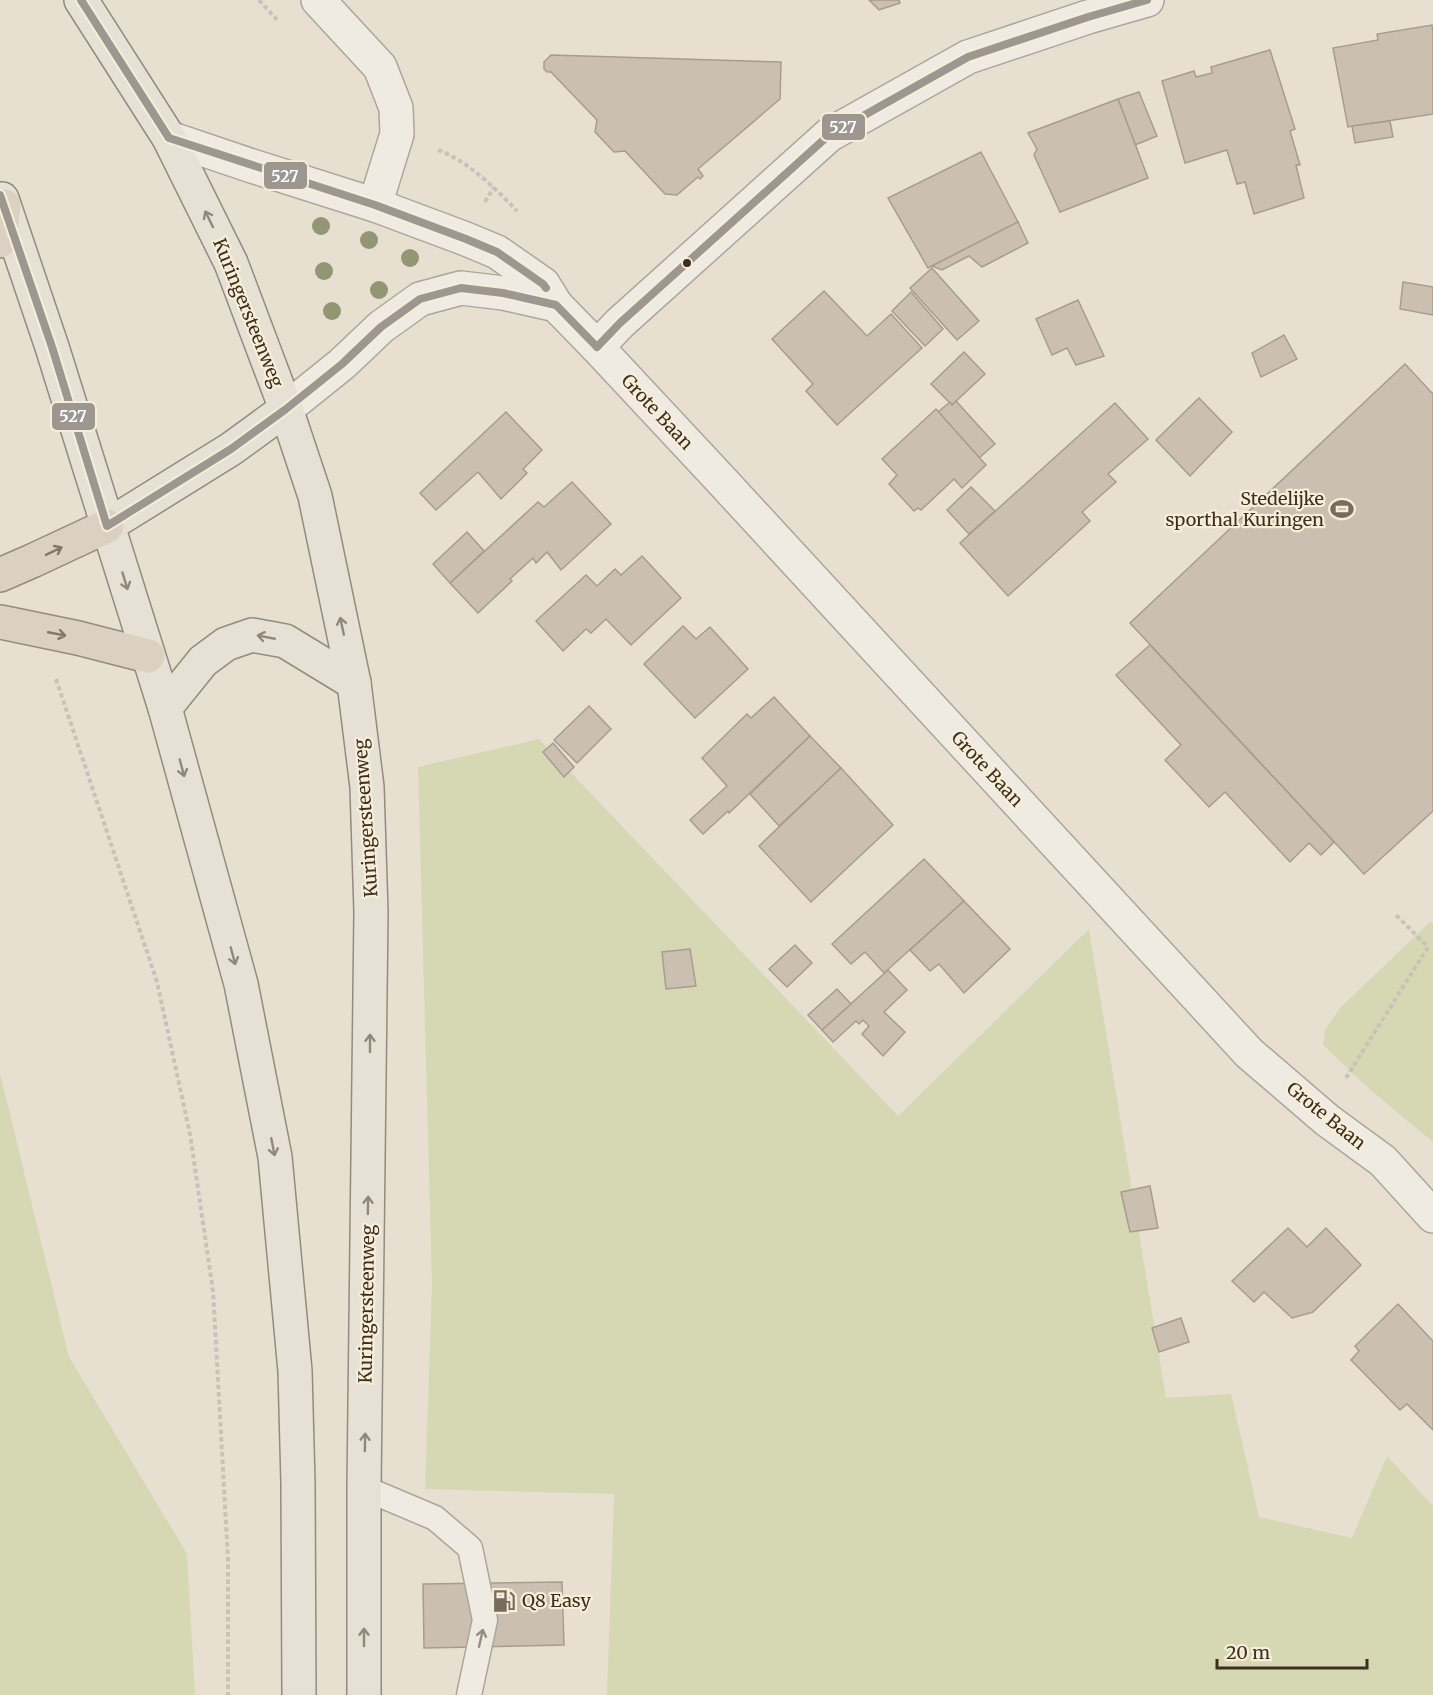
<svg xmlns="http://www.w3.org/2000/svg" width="1433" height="1695" font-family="Merriweather,serif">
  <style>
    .green { fill: #d6d7b3 }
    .building { fill: #cbbfb2; stroke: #a89c90; stroke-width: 1.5 }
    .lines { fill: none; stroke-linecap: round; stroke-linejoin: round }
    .lane-casing { stroke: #ada599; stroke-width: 27 }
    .street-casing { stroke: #ada599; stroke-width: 36 }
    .primary-casing { stroke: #928b80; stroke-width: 36 }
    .highway-casing { stroke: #928b80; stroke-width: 36 }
    .path { stroke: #c8c2b9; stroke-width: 4; stroke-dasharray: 4.5 3; stroke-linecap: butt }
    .lane { stroke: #efebe3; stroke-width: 24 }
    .street { stroke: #efebe3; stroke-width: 33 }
    .primary { stroke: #e6e1d4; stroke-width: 33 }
    .highway { stroke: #dad1c2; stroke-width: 33 }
    .bus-1-casing { stroke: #f7eed8; stroke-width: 12 }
    .bus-1 { stroke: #9e9690; stroke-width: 8 }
    .tree { fill: #929673 }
    .oneway { stroke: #92887a }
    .oneway2 { stroke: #847769 }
    .oneway3 { stroke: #968c82 }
    .bus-dot { fill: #3d2e20; stroke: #f7eed8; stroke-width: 2 }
    .labels { text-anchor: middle; stroke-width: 4.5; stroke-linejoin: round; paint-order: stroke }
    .street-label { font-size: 18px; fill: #3d2e20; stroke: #f7eed8 }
    .poi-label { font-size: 18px; fill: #3d2e20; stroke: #f7eed8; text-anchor: end }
    .line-badge { stroke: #f7eed8; stroke-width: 2 }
    .badge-label { font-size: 16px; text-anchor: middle; font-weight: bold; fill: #fff }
  </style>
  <rect width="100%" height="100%" fill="#e7e0d1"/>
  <g class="green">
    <polygon points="539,739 898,1116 1089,929 1166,1398 1231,1394 1259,1517 1352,1538 1387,1456 1433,1506 1433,1695 607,1695 614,1494 425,1489 432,1286 418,767"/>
    <polygon points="1430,922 1433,924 1433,1142 1367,1087 1323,1045 1325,1030 1339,1009"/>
    <polygon points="0,1073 69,1357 187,1554 195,1695 0,1695"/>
  </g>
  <g class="building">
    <polygon points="869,0 899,0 900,3 879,10"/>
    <polygon points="1432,25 1433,33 1433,114 1348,127 1333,48 1378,40 1377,34"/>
    <polygon points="1270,50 1295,129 1290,131 1300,165 1296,165 1304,198 1254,214 1245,182 1237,184 1227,150 1185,163 1162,81 1194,71 1196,77 1212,73 1211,67"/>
    <polygon points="551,55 781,62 780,99 698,169 703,176 700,179 698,177 677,195 665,194 625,151 614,152 595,132 597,120 551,72 547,72 544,69 544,62"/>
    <polygon points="1139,92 1157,136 1135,145 1118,99"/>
    <polygon points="1118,99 1148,178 1060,212 1034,155 1037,149 1028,133"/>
    <polygon points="1390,121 1393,137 1355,143 1352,126"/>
    <polygon points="981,152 1018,222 928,268 888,198"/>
    <polygon points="1018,222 1028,243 982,267 969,256 942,270 932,266"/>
    <polygon points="932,268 979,321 957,340 910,288"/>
    <polygon points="1403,282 1433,287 1433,315 1400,309"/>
    <polygon points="824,291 867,336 891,314 922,348 837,425 806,391 813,384 772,339"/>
    <polygon points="911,292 943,329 925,346 892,311"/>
    <polygon points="1078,300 1104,356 1076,365 1067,348 1052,355 1036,319"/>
    <polygon points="1284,335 1297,359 1261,377 1252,353"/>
    <polygon points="964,352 985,374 952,405 931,384"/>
    <polygon points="1405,364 1433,394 1433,811 1364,874 1130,623"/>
    <polygon points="1199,398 1232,432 1190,476 1156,440"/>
    <polygon points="956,401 995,444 979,458 938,412 950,402 952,405"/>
    <polygon points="1115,403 1148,439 1108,474 1116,482 1082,512 1090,521 1008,596 960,543"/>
    <polygon points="936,409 986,465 962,488 954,479 921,510 918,508 914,511 889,484 897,475 882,459"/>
    <polygon points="506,412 542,450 523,469 527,473 501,499 478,472 436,510 420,493"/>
    <polygon points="572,482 611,524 561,570 547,552 536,563 533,558 510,579 512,581 478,613 450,583 538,502 544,507"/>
    <polygon points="971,487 995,511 969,534 947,510"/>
    <polygon points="467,532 484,551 450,583 433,564"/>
    <polygon points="642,556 681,598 631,645 606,619 591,633 586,629 563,651 536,621 586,575 597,586 615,569 621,575"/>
    <polygon points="683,626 696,639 710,627 748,669 695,718 644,664"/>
    <polygon points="1150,645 1334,842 1321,855 1309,843 1290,862 1225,792 1209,807 1165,760 1181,745 1116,675"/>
    <polygon points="774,697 810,736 729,813 728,811 703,834 690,820 727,786 702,758 747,714 751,718"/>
    <polygon points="589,706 611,729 577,763 554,740"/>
    <polygon points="810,736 841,768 779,826 750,794"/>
    <polygon points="553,743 574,767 564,777 543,752"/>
    <polygon points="841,768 893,825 811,902 759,846"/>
    <polygon points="924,859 964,901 884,973 865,952 851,964 832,944"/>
    <polygon points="964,901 1010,949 964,993 939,964 930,971 910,950"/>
    <polygon points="795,945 812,963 787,987 769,969"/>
    <polygon points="690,949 696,986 666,989 662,952"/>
    <polygon points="888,970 907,990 884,1012 905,1032 883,1056 862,1034 869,1026 863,1020 859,1024 856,1021 833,1042 822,1030"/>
    <polygon points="837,989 851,1004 822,1030 808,1015"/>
    <polygon points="1150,1186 1158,1228 1130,1232 1121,1192"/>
    <polygon points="1288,1228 1307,1247 1326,1228 1361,1265 1313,1312 1292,1318 1264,1292 1254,1302 1232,1281"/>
    <polygon points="1398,1304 1433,1341 1433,1430 1407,1404 1400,1410 1351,1360 1359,1351 1355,1346"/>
    <polygon points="1181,1318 1189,1342 1159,1352 1152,1328"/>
    <polygon points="562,1582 564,1645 424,1648 423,1584"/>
  </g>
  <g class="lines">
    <g class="lane-casing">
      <polyline id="lane" points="364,1488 435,1518 470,1548 485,1620 469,1695"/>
    </g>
    <g class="street-casing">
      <g id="street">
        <polyline points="318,0 380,67 396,108 397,134 375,205"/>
        <polyline points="169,138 252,166 375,205 466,239 497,252 543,284 556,305 597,347 723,482 1249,1053 1327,1120 1383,1161 1433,1216"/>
        <polyline points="597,347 620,323 829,135 968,57 1088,17 1147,0"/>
        <polyline points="286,409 342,364 381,327 420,299 461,288 503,293 556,305"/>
      </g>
    </g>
    <g class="primary-casing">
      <g id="primary">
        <polyline points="81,0 169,138 231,263 286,409 315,496 354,683 367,787 371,912 364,1488 364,1695"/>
        <polyline points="2,199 52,347 165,708 241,984 275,1157 295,1371 298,1483 299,1695"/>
        <polyline points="107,526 231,449 286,409"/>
        <polyline points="165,708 203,661 226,644 252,635 285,641 354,683"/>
      </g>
    </g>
    <g class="highway-casing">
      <g id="highway">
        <polyline points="0,241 4,206"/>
        <polyline points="0,575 32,561 107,526"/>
        <polyline points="0,622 78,638 148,656"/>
      </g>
    </g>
    <g class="path">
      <polyline points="259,0 279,22"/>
      <path d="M438,150C468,161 495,188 517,211"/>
      <polyline points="485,202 494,187"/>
      <polyline points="56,679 157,982 190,1134 213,1291 228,1559 228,1695"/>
      <polyline points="1346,1078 1428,947 1396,915"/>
    </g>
    <use href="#lane" class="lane"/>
    <use href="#street" class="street"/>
    <use href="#primary" class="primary"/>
    <use href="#highway" class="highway"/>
    <g class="bus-1-casing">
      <g id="bus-1">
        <polyline points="81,0 169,138 375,205 466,239 497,252 543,284 546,288"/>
        <polyline points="0,195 52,347 107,526 231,449 286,409 342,364 381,327 420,299 461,288 503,293 556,305 597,347"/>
        <polyline points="597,347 620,323 829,135 968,57 1088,17 1147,0"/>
      </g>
    </g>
    <use href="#bus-1" class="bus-1"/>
  </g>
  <g class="tree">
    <circle cx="321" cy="226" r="9"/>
    <circle cx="369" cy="240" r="9"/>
    <circle cx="410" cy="258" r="9"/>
    <circle cx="324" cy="271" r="9"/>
    <circle cx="379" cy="290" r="9"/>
    <circle cx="332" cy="311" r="9"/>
  </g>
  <defs><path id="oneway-shaft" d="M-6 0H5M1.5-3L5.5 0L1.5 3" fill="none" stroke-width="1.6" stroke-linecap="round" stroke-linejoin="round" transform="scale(1.5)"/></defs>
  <g class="oneway">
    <use href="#oneway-shaft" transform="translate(209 219) rotate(-116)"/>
    <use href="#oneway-shaft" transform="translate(125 581) rotate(73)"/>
    <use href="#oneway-shaft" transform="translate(342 626) rotate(-102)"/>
    <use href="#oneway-shaft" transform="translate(266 637) rotate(-169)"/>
    <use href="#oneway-shaft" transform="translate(182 768) rotate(75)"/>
    <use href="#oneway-shaft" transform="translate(233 956) rotate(75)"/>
    <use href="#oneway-shaft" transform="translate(370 1043) rotate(-90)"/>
    <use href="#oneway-shaft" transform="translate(273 1147) rotate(79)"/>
    <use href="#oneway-shaft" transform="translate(368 1205) rotate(-89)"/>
    <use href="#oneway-shaft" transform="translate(365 1442) rotate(-89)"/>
    <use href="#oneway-shaft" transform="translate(364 1637) rotate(-90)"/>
  </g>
  <g class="oneway2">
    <use href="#oneway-shaft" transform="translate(54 551) rotate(-26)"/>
    <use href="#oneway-shaft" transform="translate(57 634) rotate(11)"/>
  </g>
  <use class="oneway3" href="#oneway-shaft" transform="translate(481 1638) rotate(-77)"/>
  <defs>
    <g id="stadium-bare" transform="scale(1.8)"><path d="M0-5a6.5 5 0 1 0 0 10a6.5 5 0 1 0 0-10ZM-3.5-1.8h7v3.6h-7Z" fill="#786c5e" stroke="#f7eed8" stroke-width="2.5" paint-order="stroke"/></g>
    <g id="fuel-bare" transform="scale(1.8)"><path d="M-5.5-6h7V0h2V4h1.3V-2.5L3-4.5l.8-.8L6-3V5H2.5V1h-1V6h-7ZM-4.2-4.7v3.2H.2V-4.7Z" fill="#786c5e" stroke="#f7eed8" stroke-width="2.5" paint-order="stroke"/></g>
  </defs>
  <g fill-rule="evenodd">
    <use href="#stadium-bare" x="1342" y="509"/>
    <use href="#fuel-bare" x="504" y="1601"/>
  </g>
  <circle class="bus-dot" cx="687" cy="263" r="5"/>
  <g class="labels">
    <g class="street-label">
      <text transform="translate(248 313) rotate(68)" y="6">Kuringersteenweg</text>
      <text transform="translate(657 412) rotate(47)" y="6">Grote Baan</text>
      <text transform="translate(987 769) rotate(47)" y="6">Grote Baan</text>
      <text transform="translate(366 818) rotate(-94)" y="6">Kuringersteenweg</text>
      <text transform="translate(1326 1116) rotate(39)" y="6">Grote Baan</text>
      <text transform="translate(367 1304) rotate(-89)" y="6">Kuringersteenweg</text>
    </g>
    <g class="poi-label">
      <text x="1324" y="505">Stedelijke<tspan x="1324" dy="21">sporthal Kuringen</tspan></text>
      <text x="522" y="1607" text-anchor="start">Q8 Easy</text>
    </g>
  </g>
  <g class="line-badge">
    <rect x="821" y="113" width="45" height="28" rx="6" fill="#9e9690"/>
    <rect x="263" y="161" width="45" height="29" rx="6" fill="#9e9690"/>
    <rect x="51" y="402" width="45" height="29" rx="6" fill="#9e9690"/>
  </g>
  <g class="badge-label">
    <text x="843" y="133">527</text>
    <text x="285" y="182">527</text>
    <text x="73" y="422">527</text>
  </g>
  <path d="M1217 1659v9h150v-9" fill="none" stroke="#3d2e20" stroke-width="3"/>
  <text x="1226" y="1659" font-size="18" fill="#3d2e20" stroke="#f7eed8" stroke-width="4.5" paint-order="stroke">20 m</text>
</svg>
